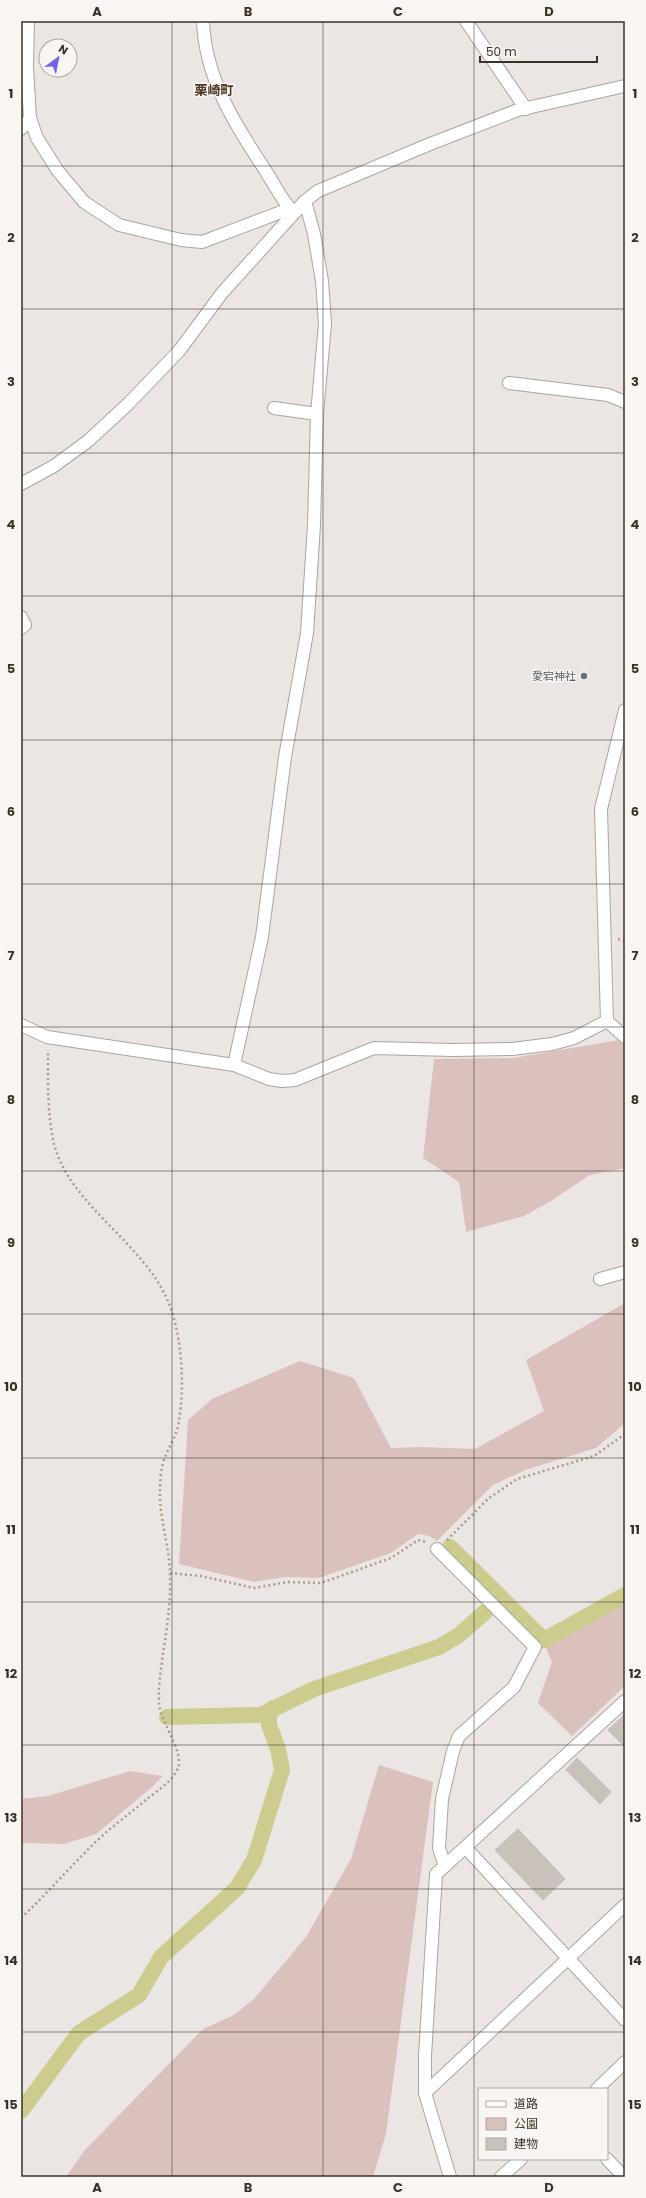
<svg xmlns="http://www.w3.org/2000/svg" width="646" height="2198" font-family="Poppins,'Noto Sans JP',sans-serif">
  <style>
    .green { fill: #dbc1bd }
    .lines { fill: none; stroke-linecap: round; stroke-linejoin: round }
    .canal { stroke: #cccc8f; stroke-width: 16 }
    .building { fill: #c9c2bb; stroke: #c5bcb6 }
    .minor-casing { stroke: #aca59e; stroke-width: 14 }
    .path { stroke: #ac9a86; stroke-width: 2.5; stroke-dasharray: 2 3; stroke-linecap: butt }
    .minor { stroke: #fff; stroke-width: 12 }
    .grid { fill: none; stroke: #3b3124; stroke-width: 1; stroke-opacity: 0.55 }
    .worship-dot { fill: #6b7280; stroke: #f8f5f3; stroke-width: 1.5 }
    .labels { text-anchor: middle; stroke-width: 3; stroke-linejoin: round; paint-order: stroke }
    .worship-label { font-size: 11px; fill: #5b616d; stroke: #f8f5f3; text-anchor: end }
    .quarter-label { font-size: 13px; font-weight: bold; fill: #4c3b22; stroke: #f8f5f3 }
    .neatline { fill: none; stroke: #3b3124; stroke-width: 1.5 }
    .grid-label { font-size: 13px; text-anchor: middle; font-weight: bold; fill: #3b3124 }
  </style>
  <rect width="100%" height="100%" fill="#ebe6e3"/>
  <g class="green">
    <polygon points="625,1039 625,1168 590,1175 551,1201 524,1216 466,1232 459,1182 423,1158 434,1059 513,1058"/>
    <polygon points="625,1303 625,1423 596,1448 525,1470 493,1485 437,1541 429,1536 418,1534 391,1553 319,1578 285,1577 254,1582 179,1564 188,1420 212,1399 300,1361 354,1378 391,1448 421,1447 475,1449 544,1411 526,1360"/>
    <polygon points="625,1600 625,1686 572,1736 538,1703 552,1662 544,1644"/>
    <polygon points="379,1765 433,1782 386,2134 373,2177 66,2177 85,2150 203,2029 232,2016 253,2000 306,1937 351,1859"/>
    <polygon points="130,1771 163,1776 152,1787 96,1834 64,1844 21,1843 21,1799 48,1796"/>
  </g>
  <g class="lines">
    <g class="canal">
      <polyline points="450,1547 544,1640 625,1595"/>
      <polyline points="167,1717 261,1715 314,1689 439,1647 459,1635 485,1612"/>
      <polyline points="21,2111 79,2033 139,1995 161,1957 237,1888 254,1860 282,1770 278,1749 269,1725 269,1716 273,1708"/>
    </g>
  </g>
  <g class="building">
    <polygon points="625,1714 625,1747 608,1730"/>
    <polygon points="577,1758 611,1792 600,1804 566,1770"/>
    <polygon points="518,1829 565,1879 543,1900 495,1850"/>
  </g>
  <g class="lines">
    <g class="minor-casing">
      <g id="minor">
        <polyline points="28,21 27,67 30,118 37,138 58,171 84,202 119,225 181,240 202,242 289,209"/>
        <path d="M203,21C205,79 236,126 267,173C275,186 283,202 294,213"/>
        <polyline points="466,21 526,109"/>
        <polyline points="21,129 30,118"/>
        <polyline points="509,383 608,395 625,402"/>
        <polyline points="274,408 317,414"/>
        <polyline points="21,484 54,466 88,441 128,404 179,351 222,293 305,201 318,191 430,144 518,110 625,86"/>
        <polyline points="21,617 25,625 21,628"/>
        <polyline points="625,710 601,809 607,1021 625,1037"/>
        <polyline points="21,1025 47,1037 234,1065 269,1079 282,1081 295,1080 374,1048 453,1050 512,1049 552,1044 574,1038 607,1021"/>
        <polyline points="234,1065 262,937 285,757 307,633 314,525 317,414 325,324 322,281 314,234 305,201"/>
        <polyline points="600,1279 625,1272"/>
        <polyline points="437,1549 535,1647 514,1687 459,1736 453,1751 442,1799 439,1848 445,1866"/>
        <polyline points="466,1848 625,2020"/>
        <polyline points="597,2089 625,2062"/>
        <polyline points="425,2093 625,1905"/>
        <polyline points="607,2159 624,2177"/>
        <polyline points="450,2177 425,2093 425,2056 436,1874 625,1701"/>
        <polyline points="501,2177 521,2159"/>
      </g>
    </g>
    <g class="path">
      <polyline points="618,939 625,941"/>
      <polyline points="447,1540 489,1498 517,1479 594,1456 625,1434"/>
      <polyline points="170,1573 201,1576 254,1588 288,1582 321,1583 391,1558 418,1540 426,1542"/>
      <path d="M21,1918C49,1892 73,1863 101,1837C115,1824 132,1812 147,1799C157,1791 173,1781 178,1768C184,1751 161,1724 159,1703C158,1686 161,1670 163,1654C167,1628 171,1601 170,1575C170,1547 159,1519 160,1491C160,1482 161,1466 165,1457C170,1445 177,1435 179,1421C185,1385 182,1332 167,1299C142,1242 70,1205 54,1144C47,1114 48,1081 48,1050"/>
    </g>
    <use href="#minor" class="minor"/>
  </g>
  <path class="grid" d="M172,21V2177M323,21V2177M474,21V2177M21,166H625M21,309H625M21,453H625M21,596H625M21,740H625M21,884H625M21,1027H625M21,1171H625M21,1314H625M21,1458H625M21,1602H625M21,1745H625M21,1889H625M21,2032H625"/>
  <circle class="worship-dot" cx="584" cy="676" r="4"/>
  <g class="labels">
    <g class="worship-label">
      <text x="576" y="680">愛宕神社</text>
    </g>
    <g class="quarter-label">
      <text x="214" y="95">栗崎町</text>
    </g>
  </g>
  <rect width="646" height="2198" fill="none" stroke="#f8f5f3" stroke-width="44"/>
  <rect x="478" y="2088" width="130" height="72" fill="#f8f5f3" stroke="#aca7a0"/>
  <rect x="486" y="2101" width="20" height="6" fill="#ffffff" stroke="#aca7a0"/>
  <text x="514" y="2108" font-size="12" fill="#3b3124">道路</text>
  <rect x="486" y="2118" width="20" height="12" fill="#dbc1bd" stroke="#aca7a0"/>
  <text x="514" y="2128" font-size="12" fill="#3b3124">公園</text>
  <rect x="486" y="2138" width="20" height="12" fill="#c9c2bb" stroke="#aca7a0"/>
  <text x="514" y="2148" font-size="12" fill="#3b3124">建物</text>
  <g transform="translate(58 58) rotate(32)"><circle r="19" fill="#f8f5f3" stroke="#aca7a0"/>
  <path d="M0-3L7 15L0 10L-7 15Z" fill="#7266e6"/>
  <text y="-6" font-size="11" font-weight="bold" text-anchor="middle" fill="#3b3124">N</text>
  </g>
  <path d="M480 56v6h117v-6" fill="none" stroke="#3b3124" stroke-width="2"/>
  <text x="486" y="56" font-size="12" fill="#3b3124" stroke="#f8f5f3" stroke-width="3" paint-order="stroke">50 m</text>
  <rect x="22" y="22" width="602" height="2154" class="neatline"/>
  <g class="grid-label">
    <text x="97" y="16">A</text>
    <text x="248" y="16">B</text>
    <text x="398" y="16">C</text>
    <text x="549" y="16">D</text>
    <text x="11" y="98">1</text>
    <text x="635" y="98">1</text>
    <text x="11" y="242">2</text>
    <text x="635" y="242">2</text>
    <text x="11" y="386">3</text>
    <text x="635" y="386">3</text>
    <text x="11" y="529">4</text>
    <text x="635" y="529">4</text>
    <text x="11" y="673">5</text>
    <text x="635" y="673">5</text>
    <text x="11" y="816">6</text>
    <text x="635" y="816">6</text>
    <text x="11" y="960">7</text>
    <text x="635" y="960">7</text>
    <text x="11" y="1104">8</text>
    <text x="635" y="1104">8</text>
    <text x="11" y="1247">9</text>
    <text x="635" y="1247">9</text>
    <text x="11" y="1391">10</text>
    <text x="635" y="1391">10</text>
    <text x="11" y="1534">11</text>
    <text x="635" y="1534">11</text>
    <text x="11" y="1678">12</text>
    <text x="635" y="1678">12</text>
    <text x="11" y="1822">13</text>
    <text x="635" y="1822">13</text>
    <text x="11" y="1965">14</text>
    <text x="635" y="1965">14</text>
    <text x="11" y="2109">15</text>
    <text x="635" y="2109">15</text>
    <text x="97" y="2192">A</text>
    <text x="248" y="2192">B</text>
    <text x="398" y="2192">C</text>
    <text x="549" y="2192">D</text>
  </g>
</svg>
